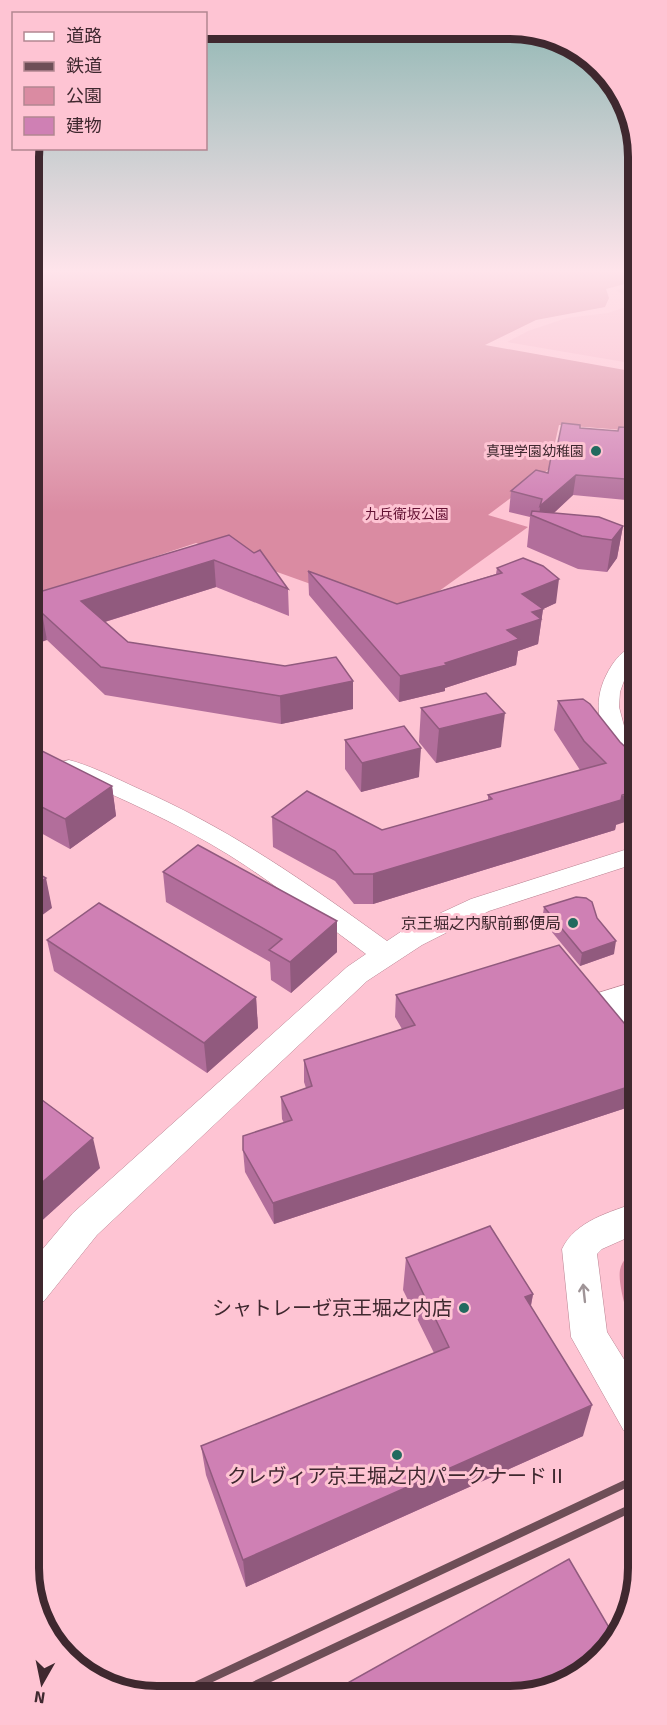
<svg xmlns="http://www.w3.org/2000/svg" width="667" height="1725" font-family="Signika,'Noto Sans JP',sans-serif">
  <style>
    .built { fill: #f8b7c9 }
    .green { fill: #da8ba2 }
    .lines { fill: none; stroke-linecap: round; stroke-linejoin: round }
    .minor-casing { stroke: #ba8392; stroke-width: 1 }
    .minor { fill: #fff; fill-rule: evenodd }
    .rail { stroke: #6e4e57; stroke-width: 8 }
    .wall { fill: #b26e9b }
    .shaded-wall { fill: #915a7e }
    .building { fill: #cf80b4; stroke: #915a7e; stroke-width: 1.5 }
    .oneway { stroke: #9f9497 }
    .poi-dot { fill: #236a5f; stroke: #fec4d3; stroke-width: 2 }
    .labels { text-anchor: middle; stroke-width: 6; stroke-linejoin: round; paint-order: stroke }
    .far-poi-label { font-size: 14px; fill: #3f282f; stroke: #fec4d3; text-anchor: end }
    .far-park-label { font-size: 14px; fill: #641234; stroke: #fec4d3 }
    .poi-label { font-size: 16px; fill: #3f282f; stroke: #fec4d3; text-anchor: end }
    .near-poi-label { font-size: 20px; fill: #3f282f; stroke: #fec4d3; text-anchor: end }
    .rim { fill: none; stroke: #3f282f; stroke-width: 8 }
  </style>
  <rect width="100%" height="100%" fill="#fec4d3"/>
  <polygon class="built" points="636,285 636,364 507,342 528,331 567,318 608,313 629,306 630,300 616,290"/>
  <g class="green">
    <polygon points="29,271 636,271 636,281 606,289 609,298 605,307 536,320 485,345 636,372 636,431 559,425 549,469 488,515 528,527 403,617 196,543 29,598"/>
    <path d="M638,1249V1350C633,1332 617,1287 620,1270C622,1260 629,1254 638,1249Z"/>
  </g>
  <g class="lines">
    <g class="minor-casing">
      <g id="minor">
        <path d="M637,645V663L625,678L620,692L619,707L627,737L637,751V772C626,769 619,761 613,751C595,722 593,694 612,665C618,656 626,648 637,645Z"/>
        <path d="M69,760C92,766 115,778 137,788C232,830 304,881 387,941L402,931L471,899L637,846V863L489,911L422,945L367,981L97,1235L44,1301L31,1305V1263L73,1213L347,967L366,954C321,921 277,885 229,855C176,822 118,797 61,772L57,767L61,762Z"/>
        <polygon points="637,981 637,1002 626,1006 637,1013 637,1037 606,1022 594,1001 598,993"/>
        <path d="M638,1202V1233L602,1249L597,1254L607,1332L638,1382V1436L624,1431L571,1337L562,1249C575,1221 610,1212 638,1202Z"/>
      </g>
    </g>
    <use href="#minor" class="minor"/>
    <g class="rail">
      <polyline points="178,1694 638,1478"/>
      <polyline points="236,1694 638,1505"/>
    </g>
  </g>
  <g class="wall">
    <polygon points="627,305 636,306 624,344"/>
    <polygon points="580,428 618,431 636,428 637,501 573,495 554,513 623,526 617,558 607,572 578,569 527,547 530,517 509,512 511,491 548,473 555,457"/>
    <polygon points="229,535 288,589 289,616 216,587 105,622 128,642 353,681 353,709 281,724 105,695 47,640 29,595"/>
    <polygon points="497,568 556,603 543,609 538,644 518,651 516,665 445,688 445,691 399,702 309,595 308,571 397,604 496,574"/>
    <polygon points="558,701 620,742 616,825 615,830 373,904 354,904 335,881 273,847 272,817 382,830 488,800 488,795 580,770 554,730"/>
    <polygon points="421,708 501,747 436,763 419,742"/>
    <polygon points="345,740 419,777 361,792 345,769"/>
    <polygon points="30,745 112,786 116,816 70,849 30,827"/>
    <polygon points="163,872 337,921 337,952 291,993 271,980 270,962 166,902"/>
    <polygon points="544,907 597,918 614,954 580,966 542,920"/>
    <polygon points="47,940 256,997 258,1028 207,1073 54,971"/>
    <polygon points="396,995 629,1029 637,1022 638,1104 274,1224 245,1172 243,1150 284,1123 282,1119 281,1097 306,1088 304,1082 304,1060 402,1029 395,1017"/>
    <polygon points="30,1091 100,1168 37,1225 30,1220"/>
    <polygon points="406,1258 533,1294 531,1306 583,1436 246,1587 206,1475 201,1446 434,1353 403,1290"/>
  </g>
  <g class="shaded-wall">
    <polygon points="636,325 636,337 624,344 626,331"/>
    <polygon points="576,475 573,495 545,521 539,518 540,506"/>
    <polygon points="623,526 617,558 607,572 612,540"/>
    <polygon points="214,560 216,587 85,628 81,601"/>
    <polygon points="559,579 556,603 543,609 538,644 518,651 516,665 445,688 445,691 399,702 400,676 507,630 522,594"/>
    <polygon points="42,613 47,640 30,646 30,617"/>
    <polygon points="353,681 353,709 281,724 280,696"/>
    <polygon points="505,713 501,747 436,763 439,729"/>
    <polygon points="421,748 419,777 361,792 362,763"/>
    <polygon points="112,786 116,816 70,849 65,819"/>
    <polygon points="637,791 637,818 616,825 615,830 373,904 373,874"/>
    <polygon points="46,878 52,908 30,924 30,889"/>
    <polygon points="337,921 337,952 291,993 290,962"/>
    <polygon points="616,941 614,954 580,966 582,953"/>
    <polygon points="256,997 258,1028 207,1073 204,1043"/>
    <polygon points="637,1084 638,1104 274,1224 273,1203"/>
    <polygon points="93,1138 100,1168 37,1225 30,1202 30,1193"/>
    <polygon points="533,1294 527,1325 525,1297"/>
    <polygon points="592,1405 583,1436 246,1587 243,1560"/>
  </g>
  <g class="building">
    <polygon points="627,305 636,306 636,325 626,331"/>
    <polygon points="562,423 580,425 580,428 618,431 619,427 636,428 637,480 576,475 540,506 542,499 511,491 536,470 548,473 551,457 555,457"/>
    <polygon points="532,511 599,517 623,526 612,540 582,536 531,515"/>
    <polygon points="229,535 254,553 260,550 288,589 214,560 81,601 128,642 285,666 336,657 353,681 280,696 101,667 42,613 30,617 29,595"/>
    <polygon points="523,558 543,566 559,579 522,594 543,609 532,612 541,619 507,630 519,639 445,663 447,665 400,676 308,571 397,604 502,573 497,568"/>
    <polygon points="486,693 505,713 439,729 421,708"/>
    <polygon points="583,699 590,704 620,742 637,758 637,791 622,795 621,800 373,874 354,874 335,851 272,817 307,791 382,830 492,799 488,795 606,763 584,741 558,701"/>
    <polygon points="404,726 421,748 362,763 345,740"/>
    <polygon points="30,745 112,786 65,819 30,801"/>
    <polygon points="198,845 337,921 290,962 269,950 282,939 163,872"/>
    <polygon points="30,869 46,878 30,889"/>
    <polygon points="576,897 586,898 592,902 597,918 616,941 582,953 544,907"/>
    <polygon points="99,903 256,997 204,1043 47,940"/>
    <polygon points="559,945 629,1029 637,1022 637,1084 273,1203 243,1150 243,1136 292,1120 281,1097 312,1086 304,1060 415,1025 396,995"/>
    <polygon points="30,1091 93,1138 30,1193"/>
    <polygon points="490,1226 533,1294 525,1297 592,1405 243,1560 201,1446 449,1347 406,1258"/>
    <polygon points="569,1559 614,1636 607,1653 536,1694 328,1694"/>
  </g>
  <defs><path id="oneway-shaft" d="M-6 0H5M1.5-3L5.5 0L1.5 3" fill="none" stroke-width="1.6" stroke-linecap="round" stroke-linejoin="round" transform="scale(1.5)"/></defs>
  <use class="oneway" href="#oneway-shaft" transform="translate(584 1293) rotate(-96)"/>
  <linearGradient id="sky" x2="0" y2="1"><stop stop-color="#8bb5b1"/><stop offset="0.53" stop-color="#ffe4eb"/><stop offset="1" stop-color="#ffe4eb" stop-opacity="0"/></linearGradient>
  <rect width="667" height="512" fill="url(#sky)"/>
  <g class="poi-dot">
    <circle cx="596" cy="451" r="6"/>
    <circle cx="573" cy="923" r="6"/>
    <circle cx="464" cy="1308" r="6"/>
    <circle cx="397" cy="1455" r="6"/>
  </g>
  <g class="labels">
    <g class="far-poi-label">
      <text x="584" y="456">真理学園幼稚園</text>
    </g>
    <g class="far-park-label">
      <text x="407" y="519">九兵衛坂公園</text>
    </g>
    <g class="poi-label">
      <text x="561" y="929">京王堀之内駅前郵便局</text>
    </g>
    <g class="near-poi-label">
      <text x="452" y="1315">シャトレーゼ京王堀之内店</text>
      <text x="397" y="1483" text-anchor="middle">クレヴィア京王堀之内パークナードⅡ</text>
    </g>
  </g>
  <path d="M0 0H667V1725H0ZM157 39H510A118 118 0 0 1 628 157V1568A118 118 0 0 1 510 1686H157A118 118 0 0 1 39 1568V157A118 118 0 0 1 157 39Z" fill="#fec4d3" fill-rule="evenodd"/>
  <path class="rim" d="M157 39H510A118 118 0 0 1 628 157V1568A118 118 0 0 1 510 1686H157A118 118 0 0 1 39 1568V157A118 118 0 0 1 157 39Z"/>
  <rect x="12" y="12" width="195" height="138" fill="#fec4d3" stroke="#b28691" stroke-width="1.5"/>
  <rect x="24" y="32" width="30" height="9" fill="#ffffff" stroke="#b28691" stroke-width="1.5"/>
  <text x="66" y="42" font-size="18" fill="#3f282f">道路</text>
  <rect x="24" y="62" width="30" height="9" fill="#6e4e57" stroke="#b28691" stroke-width="1.5"/>
  <text x="66" y="72" font-size="18" fill="#3f282f">鉄道</text>
  <rect x="24" y="87" width="30" height="18" fill="#da8ba2" stroke="#b28691" stroke-width="1.5"/>
  <text x="66" y="102" font-size="18" fill="#3f282f">公園</text>
  <rect x="24" y="117" width="30" height="18" fill="#cf80b4" stroke="#b28691" stroke-width="1.5"/>
  <text x="66" y="132" font-size="18" fill="#3f282f">建物</text>
  <g transform="translate(42 1683) rotate(189)" stroke="#fec4d3" stroke-width="4.5" paint-order="stroke">
  <path d="M0-4.5L10 22L0 15L-10 22Z" fill="#3f282f"/>
  <text y="-9" font-size="16" font-weight="bold" text-anchor="middle" fill="#3f282f">N</text>
  </g>
</svg>
